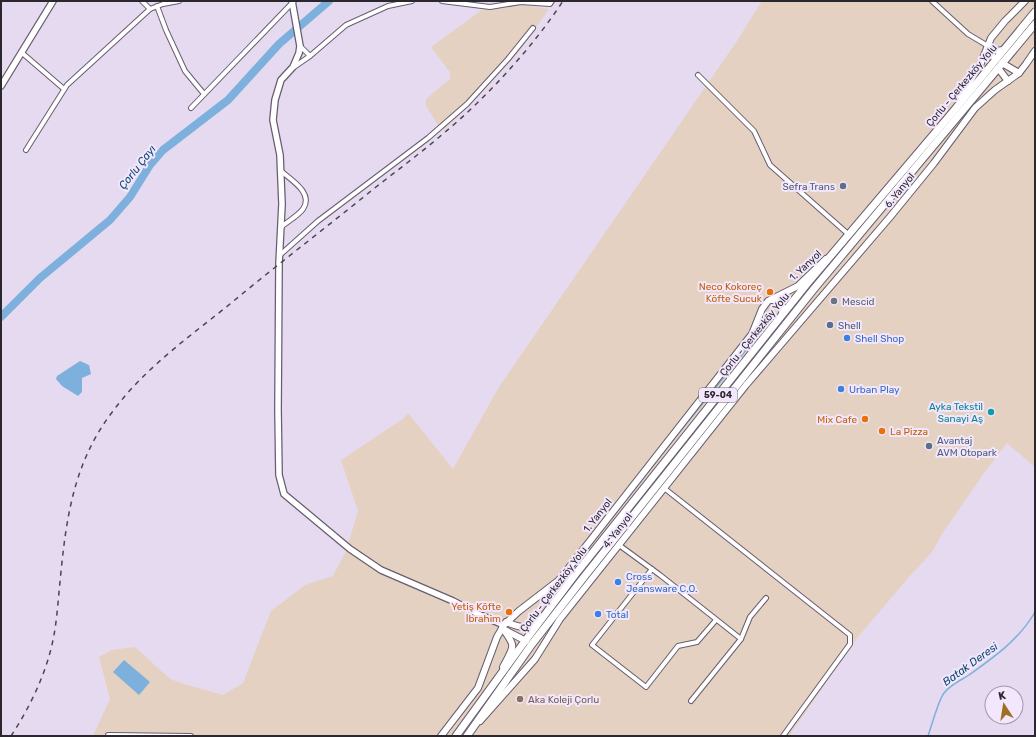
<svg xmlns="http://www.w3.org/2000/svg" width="1036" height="737" font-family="Rubik,sans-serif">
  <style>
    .industrial { fill: #e4d1c2 }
    .water { fill: #7db0dc }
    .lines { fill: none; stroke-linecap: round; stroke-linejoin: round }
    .stream { stroke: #7db0dc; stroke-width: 1.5 }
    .river { stroke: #7db0dc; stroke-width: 8 }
    .minor-casing { stroke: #675d6f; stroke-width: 6 }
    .tertiary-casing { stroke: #675d6f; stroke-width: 8 }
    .secondary-casing { stroke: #675d6f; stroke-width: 8 }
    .primary-casing { stroke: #675d6f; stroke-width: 9 }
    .minor { stroke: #fff; stroke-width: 4 }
    .tertiary { stroke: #fff; stroke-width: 5.5 }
    .secondary { stroke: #fff; stroke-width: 6 }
    .primary { stroke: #fff; stroke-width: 7 }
    .rail { stroke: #4b4650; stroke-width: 1.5; stroke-dasharray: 5 5; stroke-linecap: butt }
    .service-dot { fill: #5c6f8a; stroke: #f2e7fc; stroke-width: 1.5 }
    .food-dot { fill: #e8710a; stroke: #f2e7fc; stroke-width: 1.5 }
    .worship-dot { fill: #6b7280; stroke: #f2e7fc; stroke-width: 1.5 }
    .shop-dot { fill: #3f7fe0; stroke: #f2e7fc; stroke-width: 1.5 }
    .culture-dot { fill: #0f9aa8; stroke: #f2e7fc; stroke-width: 1.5 }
    .education-dot { fill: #8d6e63; stroke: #f2e7fc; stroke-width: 1.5 }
    .labels { text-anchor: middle; stroke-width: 4; stroke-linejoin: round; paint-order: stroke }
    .shield { fill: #f2e7fc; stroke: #67616c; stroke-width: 1 }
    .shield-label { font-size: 9px; font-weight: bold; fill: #2b272f }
    .street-label { font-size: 10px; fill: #2b272f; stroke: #f2e7fc }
    .service-label { font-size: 10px; fill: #4e5e75; stroke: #f2e7fc; text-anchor: start }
    .food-label { font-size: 10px; fill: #c56008; stroke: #f2e7fc; text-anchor: end }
    .worship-label { font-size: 10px; fill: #5b616d; stroke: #f2e7fc; text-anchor: start }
    .shop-label { font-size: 10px; fill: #366cbe; stroke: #f2e7fc; text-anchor: start }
    .culture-label { font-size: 10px; fill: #0d838f; stroke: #f2e7fc; text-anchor: end }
    .education-label { font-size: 10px; fill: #785e54; stroke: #f2e7fc; text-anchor: start }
    .water-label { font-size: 11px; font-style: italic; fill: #0e4973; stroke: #f2e7fc }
  </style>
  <rect width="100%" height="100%" fill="#e5daef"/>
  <g class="industrial">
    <polygon points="762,1 1035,1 1035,467 1007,443 984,473 942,534 932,552 908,578 858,637 789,736 93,736 110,699 99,657 112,650 135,647 170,679 184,684 223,695 243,683 271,611 305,585 333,576 346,551 358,511 341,460 404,418 408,413 453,469 499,387 737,41"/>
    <polygon points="524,5 549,9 518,53 470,105 444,130 438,125 426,106 426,99 450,79 450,72 431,47 482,10"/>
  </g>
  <g class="water">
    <polygon points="80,361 89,365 91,374 82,378 82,392 78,396 62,386 56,379 57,376"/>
    <polygon points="124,660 150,682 139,695 113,672"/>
  </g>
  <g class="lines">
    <g class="stream">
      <polyline points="520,614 561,583 677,435 755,339 766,323 774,305"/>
      <path d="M928,736C932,725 938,701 944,693C951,684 960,681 969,675C994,657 1019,640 1035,612"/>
    </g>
    <polyline class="river" points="1,317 40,278 110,220 130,197 150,165 163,150 228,100 279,44 329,1"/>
    <g class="minor-casing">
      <g id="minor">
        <polyline points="142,1 150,9"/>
        <polyline points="442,1 490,7 521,2 550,4 552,1"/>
        <polyline points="932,1 968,34 988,46"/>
        <polyline points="157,6 166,30 185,71 204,94"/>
        <polyline points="21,52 64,89"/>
        <polyline points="310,56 346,25 388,6 412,1"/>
        <polyline points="294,67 310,56 300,46"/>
        <polyline points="698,75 754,131 770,165 848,234"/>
        <polyline points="191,108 294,1"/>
        <polyline points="26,150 67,85 150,9 163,4 179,1"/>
        <path d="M281,171C291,180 314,193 303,209C299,215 287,222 281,227"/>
        <polyline points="280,255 318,221 428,138 467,104 508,59 533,28"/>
        <polyline points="664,488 850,635 850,644 783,736"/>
        <polyline points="619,545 660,575 741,639"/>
        <polyline points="652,569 592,645 646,687 678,646 697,642 716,620"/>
        <polyline points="691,701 741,639 750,617 766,598"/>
        <polyline points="108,735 191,736"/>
      </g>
    </g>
    <g class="tertiary-casing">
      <g id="tertiary">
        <polyline points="292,1 300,46 299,53 293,67 281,80 275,100 273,120 280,155 282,204 279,264 278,410 279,475 284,494 350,549 381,570 453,601 480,615 504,625"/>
        <polyline points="1,86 53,1"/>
      </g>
    </g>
    <g class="secondary-casing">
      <g id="secondary">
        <polyline points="988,46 997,51 1003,50"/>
        <polyline points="988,46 990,54 996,59"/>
        <polyline points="1002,63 1019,73"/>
        <polyline points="998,68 1008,81"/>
        <polyline points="959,100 981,63 991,38 1005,21 1025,1"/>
        <path d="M771,300C782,299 783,306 782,315"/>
        <path d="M506,622C523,629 526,630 540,618"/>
        <path d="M502,628C517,647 514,646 503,667"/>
        <polyline points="505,630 526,641"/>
        <polyline points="480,721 535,659 560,619 587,585 746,385 890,217 934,163 975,108 995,90 1019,73 1026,64 1035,51"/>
        <polyline points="441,736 478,688 497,637 504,625 519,611 558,581 568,569 752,334 762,309 768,301 798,286 826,259"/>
      </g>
    </g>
    <g class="primary-casing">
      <g id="primary">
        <polyline points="456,736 528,637 578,571 806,285 952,113 1035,12"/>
        <polyline points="467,736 532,644 584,577 813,290 1035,24"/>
      </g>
    </g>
    <use href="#minor" class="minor"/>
    <use href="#tertiary" class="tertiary"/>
    <use href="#secondary" class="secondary"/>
    <use href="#primary" class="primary"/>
    <path class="rail" d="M11,736C30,707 46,674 53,640C57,621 58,601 60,582C66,519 73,463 113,411C145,368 189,337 230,304C278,264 328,226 376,187C399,169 422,152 444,133C486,98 533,47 563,1"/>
  </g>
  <g class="service-dot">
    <circle cx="843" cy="186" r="4"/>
    <circle cx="830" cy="325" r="4"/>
    <circle cx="929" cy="446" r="4"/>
  </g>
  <g class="food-dot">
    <circle cx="770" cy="292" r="4"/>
    <circle cx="865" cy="419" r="4"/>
    <circle cx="882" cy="431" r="4"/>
    <circle cx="509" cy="612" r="4"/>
  </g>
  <circle class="worship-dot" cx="834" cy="301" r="4"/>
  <g class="shop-dot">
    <circle cx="847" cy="338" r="4"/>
    <circle cx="841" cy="389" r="4"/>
    <circle cx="618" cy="582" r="4"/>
    <circle cx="598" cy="614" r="4"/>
  </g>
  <circle class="culture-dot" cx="991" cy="412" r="4"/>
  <circle class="education-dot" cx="520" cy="699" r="4"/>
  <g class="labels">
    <rect class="shield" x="699" y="388" width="38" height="14" rx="3"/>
    <g class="shield-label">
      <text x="718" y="398">59-04</text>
    </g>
    <g class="street-label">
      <text transform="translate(961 85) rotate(-50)" y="4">Çorlu - Çerkezköy Yolu</text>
      <text transform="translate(899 190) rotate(-51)" y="4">6. Yanyol</text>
      <text transform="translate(805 265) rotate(-43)" y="4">1. Yanyol</text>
      <text transform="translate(754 334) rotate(-51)" y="4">Çorlu - Çerkezköy Yolu</text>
      <text transform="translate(597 515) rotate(-52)" y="4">1. Yanyol</text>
      <text transform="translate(617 530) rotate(-52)" y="4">4. Yanyol</text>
      <text transform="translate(553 589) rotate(-53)" y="4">Çorlu - Çerkezköy Yolu</text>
    </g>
    <g class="service-label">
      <text x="835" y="190" text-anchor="end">Sefra Trans</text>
      <text x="838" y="329">Shell</text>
      <text x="937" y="444">Avantaj<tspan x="937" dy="12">AVM Otopark</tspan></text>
    </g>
    <g class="food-label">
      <text x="762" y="290">Neco Kokoreç<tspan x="762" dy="12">Köfte Sucuk</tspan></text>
      <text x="857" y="423">Mix Cafe</text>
      <text x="890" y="435" text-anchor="start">La Pizza</text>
      <text x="501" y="610">Yetiş Köfte<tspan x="501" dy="12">İbrahim</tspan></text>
    </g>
    <g class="worship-label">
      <text x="842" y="305">Mescid</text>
    </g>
    <g class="shop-label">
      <text x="855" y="342">Shell Shop</text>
      <text x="849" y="393">Urban Play</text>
      <text x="626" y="580">Cross<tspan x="626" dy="12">Jeansware C.O.</tspan></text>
      <text x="606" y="618">Total</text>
    </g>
    <g class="culture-label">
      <text x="983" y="410">Ayka Tekstil<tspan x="983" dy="12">Sanayi Aş</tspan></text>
    </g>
    <g class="education-label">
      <text x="528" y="703">Aka Koleji Çorlu</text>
    </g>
    <g class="water-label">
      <text transform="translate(137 167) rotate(-52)" y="4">Çorlu Çayı</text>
      <text transform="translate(970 664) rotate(-36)" y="4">Batak Deresi</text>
    </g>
  </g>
  <rect width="1036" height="737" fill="none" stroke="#2b272f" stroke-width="4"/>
  <g transform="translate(1004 705) rotate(348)"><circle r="19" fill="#f2e7fc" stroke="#a29aaa"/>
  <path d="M0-3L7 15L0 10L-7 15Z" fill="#9f7023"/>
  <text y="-6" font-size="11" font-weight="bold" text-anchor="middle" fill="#2b272f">K</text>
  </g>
</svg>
